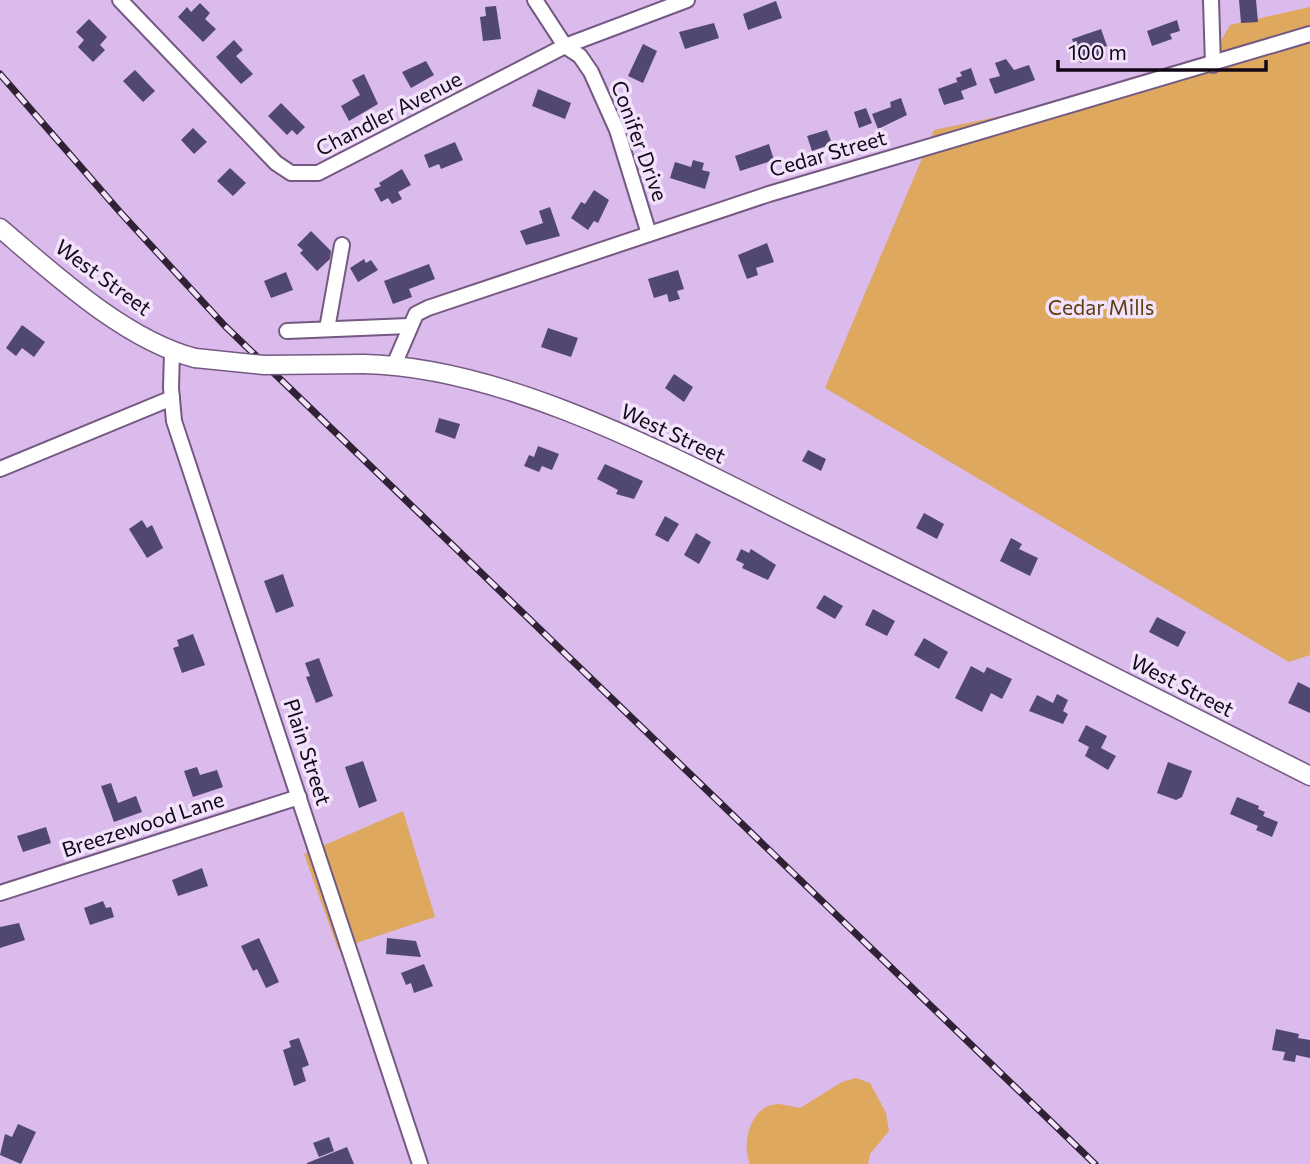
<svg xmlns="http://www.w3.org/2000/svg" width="1310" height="1164" font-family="Commissioner,sans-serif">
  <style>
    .green { fill: #dea85f }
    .building { fill: #514773 }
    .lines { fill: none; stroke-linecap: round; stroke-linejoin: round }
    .minor-casing { stroke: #745983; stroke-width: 18 }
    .major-casing { stroke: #745983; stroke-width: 21 }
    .minor { stroke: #fff; stroke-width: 14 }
    .major { stroke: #fff; stroke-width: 18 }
    .rail-casing { stroke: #2f2236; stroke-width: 7 }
    .rail { stroke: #f2e2fb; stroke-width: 4.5; stroke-dasharray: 13; stroke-linecap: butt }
    .major-bridge-casing { stroke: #745983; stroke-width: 21; stroke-linecap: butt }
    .major-bridge { stroke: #fff; stroke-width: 18 }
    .labels { text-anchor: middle; stroke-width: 7; stroke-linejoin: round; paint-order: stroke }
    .street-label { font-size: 21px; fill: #110716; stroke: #f2e2fb }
    .park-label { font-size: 21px; fill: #5d3e0f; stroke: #f2e2fb }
  </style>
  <rect width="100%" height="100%" fill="#dabbeb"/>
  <g class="green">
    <polygon points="1310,7 1310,655 1289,662 825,388 934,130 1202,74 1230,25"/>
    <polygon points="403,811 435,917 338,949 304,854"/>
    <path d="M856,1078L870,1083L886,1113L889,1131L870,1154L868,1164H750C741,1144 750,1106 777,1104C784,1104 793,1107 800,1108L842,1082Z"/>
  </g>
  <g class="building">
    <polygon points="1239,0 1256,0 1258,22 1241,23"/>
    <polygon points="776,1 782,18 748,30 743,14"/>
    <polygon points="200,3 210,13 205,19 216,29 203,42 178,17 187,7 191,12"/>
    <polygon points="496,6 501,39 483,41 480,17 486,16 485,7"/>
    <polygon points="89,19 107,37 100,45 105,50 93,62 78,47 84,40 76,32"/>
    <polygon points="1177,20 1180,31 1170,34 1172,39 1152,46 1147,31"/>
    <polygon points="714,23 719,38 685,49 679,32"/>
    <polygon points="1101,29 1107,46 1098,49 1100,56 1080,63 1072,39"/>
    <polygon points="234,40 243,50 236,56 253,74 241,84 216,57"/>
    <polygon points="643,44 657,51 643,83 628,76"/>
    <polygon points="1006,59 1014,70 1029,65 1035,80 995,94 989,79 1000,76 995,63"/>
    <polygon points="426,61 434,75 411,88 402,72"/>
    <polygon points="971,68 977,85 961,91 964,99 944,105 938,89 957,82 959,88 956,78 962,76 960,72"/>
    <polygon points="135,70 155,91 143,102 123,81"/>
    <polygon points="364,74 378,104 349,121 341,106 360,95 352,80"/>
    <polygon points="538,89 571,103 565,119 532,106"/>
    <polygon points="901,98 907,115 878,129 872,114 891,107 890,102"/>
    <polygon points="281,103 305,127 297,135 292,130 287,135 268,116"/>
    <polygon points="866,108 872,123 859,128 854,112"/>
    <polygon points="193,128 207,142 194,154 181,140"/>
    <polygon points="827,130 832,144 812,151 807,136"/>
    <polygon points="455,142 463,160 441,169 439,164 429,168 424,155"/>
    <polygon points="769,144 774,160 740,171 735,156"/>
    <polygon points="693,160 704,163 702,170 710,172 705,189 670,178 675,162 691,167"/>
    <polygon points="230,168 246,183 233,196 217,181"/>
    <polygon points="402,169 411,185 398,192 402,199 392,204 388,198 381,202 374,189 381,186 379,183"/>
    <polygon points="594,190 609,200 598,223 594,221 588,230 571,218 581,202 585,204"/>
    <polygon points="550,207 560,236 526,245 520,231 543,223 539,211"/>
    <polygon points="311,231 331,251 330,259 317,271 300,253 303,250 297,245"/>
    <polygon points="767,243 774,262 756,268 758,275 747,279 738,255"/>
    <polygon points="364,259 366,263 371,260 378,270 358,282 350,268"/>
    <polygon points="429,264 435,279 409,289 412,297 393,304 384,281"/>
    <polygon points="678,270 684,289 677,291 680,299 669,302 667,294 654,298 648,279"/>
    <polygon points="286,272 293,290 271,298 264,281"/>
    <polygon points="22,325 45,342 34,357 22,348 16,356 6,348"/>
    <polygon points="548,328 578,338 571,357 541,347"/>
    <polygon points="674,374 693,387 684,402 665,388"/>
    <polygon points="439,418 460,424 455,439 435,432"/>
    <polygon points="538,446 559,454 552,470 542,466 539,472 524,466 529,455 534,457"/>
    <polygon points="808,450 826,459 821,471 802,461"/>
    <polygon points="605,464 643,481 634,499 616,494 618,490 597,479"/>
    <polygon points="924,513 944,524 937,539 916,528"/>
    <polygon points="665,516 679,524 668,542 655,535"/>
    <polygon points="142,520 147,528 152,525 163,548 147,558 129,529"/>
    <polygon points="696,533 711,542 699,564 684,555"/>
    <polygon points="1011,538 1022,544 1019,549 1038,558 1030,576 1000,561"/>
    <polygon points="741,549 749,553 751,549 776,565 768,580 742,568 744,564 736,560"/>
    <polygon points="283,574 294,606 276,613 264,581"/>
    <polygon points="824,595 843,606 835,619 816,608"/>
    <polygon points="873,609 895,621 887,636 865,625"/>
    <polygon points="1157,617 1186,632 1178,647 1149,632"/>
    <polygon points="193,634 205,665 182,673 173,648 179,646 177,640"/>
    <polygon points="924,638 948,652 939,669 914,655"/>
    <polygon points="319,658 333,696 316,703 306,677 310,676 305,663"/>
    <polygon points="971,666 984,673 987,667 1012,679 1002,699 991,693 982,712 955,698"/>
    <polygon points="1298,682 1310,688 1310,713 1288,703"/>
    <polygon points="1057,694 1068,700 1063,711 1068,714 1063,724 1029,711 1037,695 1053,703"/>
    <polygon points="1086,725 1107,736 1101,748 1116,756 1108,770 1085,756 1089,747 1078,741"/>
    <polygon points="363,761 377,801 359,808 345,767"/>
    <polygon points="1168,762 1192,771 1182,797 1176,800 1157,793"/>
    <polygon points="197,767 200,775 217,770 223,787 193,797 184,771"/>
    <polygon points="111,783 118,803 136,796 142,812 114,822 101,786"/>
    <polygon points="1237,797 1259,806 1258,809 1265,812 1263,816 1278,822 1272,837 1256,830 1258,826 1230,814"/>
    <polygon points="46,827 51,843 23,852 17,836"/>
    <polygon points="202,868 208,886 178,896 172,880"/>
    <polygon points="103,901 106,908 111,907 114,917 90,925 84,908"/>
    <polygon points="19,923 25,940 0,948 0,927"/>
    <polygon points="259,938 279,982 266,988 257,969 253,971 241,946"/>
    <polygon points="387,938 416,941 421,957 386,954"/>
    <polygon points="424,964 433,986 414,993 411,983 406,985 401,973"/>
    <polygon points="1276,1029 1299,1034 1298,1038 1310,1040 1310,1058 1296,1055 1295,1062 1283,1060 1285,1052 1272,1050"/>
    <polygon points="299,1038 309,1065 302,1068 306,1081 294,1086 283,1050 291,1047 289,1041"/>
    <polygon points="18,1124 36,1132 21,1164 0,1155 5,1134 12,1137"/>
    <polygon points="329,1137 334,1151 319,1157 313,1143"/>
    <polygon points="347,1147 354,1164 307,1164 307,1163"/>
  </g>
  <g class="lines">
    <g class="minor-casing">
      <g id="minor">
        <polyline points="120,0 276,163 291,173 318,173 565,46 687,0"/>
        <polyline points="535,0 565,46 580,56 591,72 617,130 649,234"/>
        <polyline points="1211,0 1213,65"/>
        <polyline points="327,329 342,245"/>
        <polyline points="287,331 409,326"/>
        <polyline points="172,351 171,388 174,421 420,1164"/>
        <polyline points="394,365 416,314 428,308 769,194 1310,34"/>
        <polyline points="0,469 172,398"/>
        <polyline points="0,893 299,797"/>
      </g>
    </g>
    <g class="major-casing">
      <g id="major">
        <path d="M0,228C54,274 125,340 195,358"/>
        <path d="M364,364C513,367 685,464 818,529C983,610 1146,693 1310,776"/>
      </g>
    </g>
    <use href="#minor" class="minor"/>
    <use href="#major" class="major"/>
    <g class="rail-casing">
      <polyline id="rail" points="0,74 120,212 225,326 1095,1164"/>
    </g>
    <use href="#rail" class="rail"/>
    <g class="major-bridge-casing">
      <polyline id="major-bridge" points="195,358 264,365 364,364"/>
    </g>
    <use href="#major-bridge" class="major-bridge"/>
  </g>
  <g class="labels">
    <g class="street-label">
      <text transform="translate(389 114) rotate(-27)" y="7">Chandler Avenue</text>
      <text transform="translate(639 141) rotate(70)" y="7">Conifer Drive</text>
      <text transform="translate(828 154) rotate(-16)" y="7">Cedar Street</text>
      <text transform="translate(103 278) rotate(36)" y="7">West Street</text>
      <text transform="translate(673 434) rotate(25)" y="7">West Street</text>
      <text transform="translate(1182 686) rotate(27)" y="7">West Street</text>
      <text transform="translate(307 752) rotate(72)" y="7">Plain Street</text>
      <text transform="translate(143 825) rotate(-18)" y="7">Breezewood Lane</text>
    </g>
    <g class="park-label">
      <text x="1101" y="315">Cedar Mills</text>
    </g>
  </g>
  <path d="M1058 60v10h208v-10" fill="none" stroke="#110716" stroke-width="3.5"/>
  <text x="1068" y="60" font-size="21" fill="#110716" stroke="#f2e2fb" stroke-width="5" paint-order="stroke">100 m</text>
</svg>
